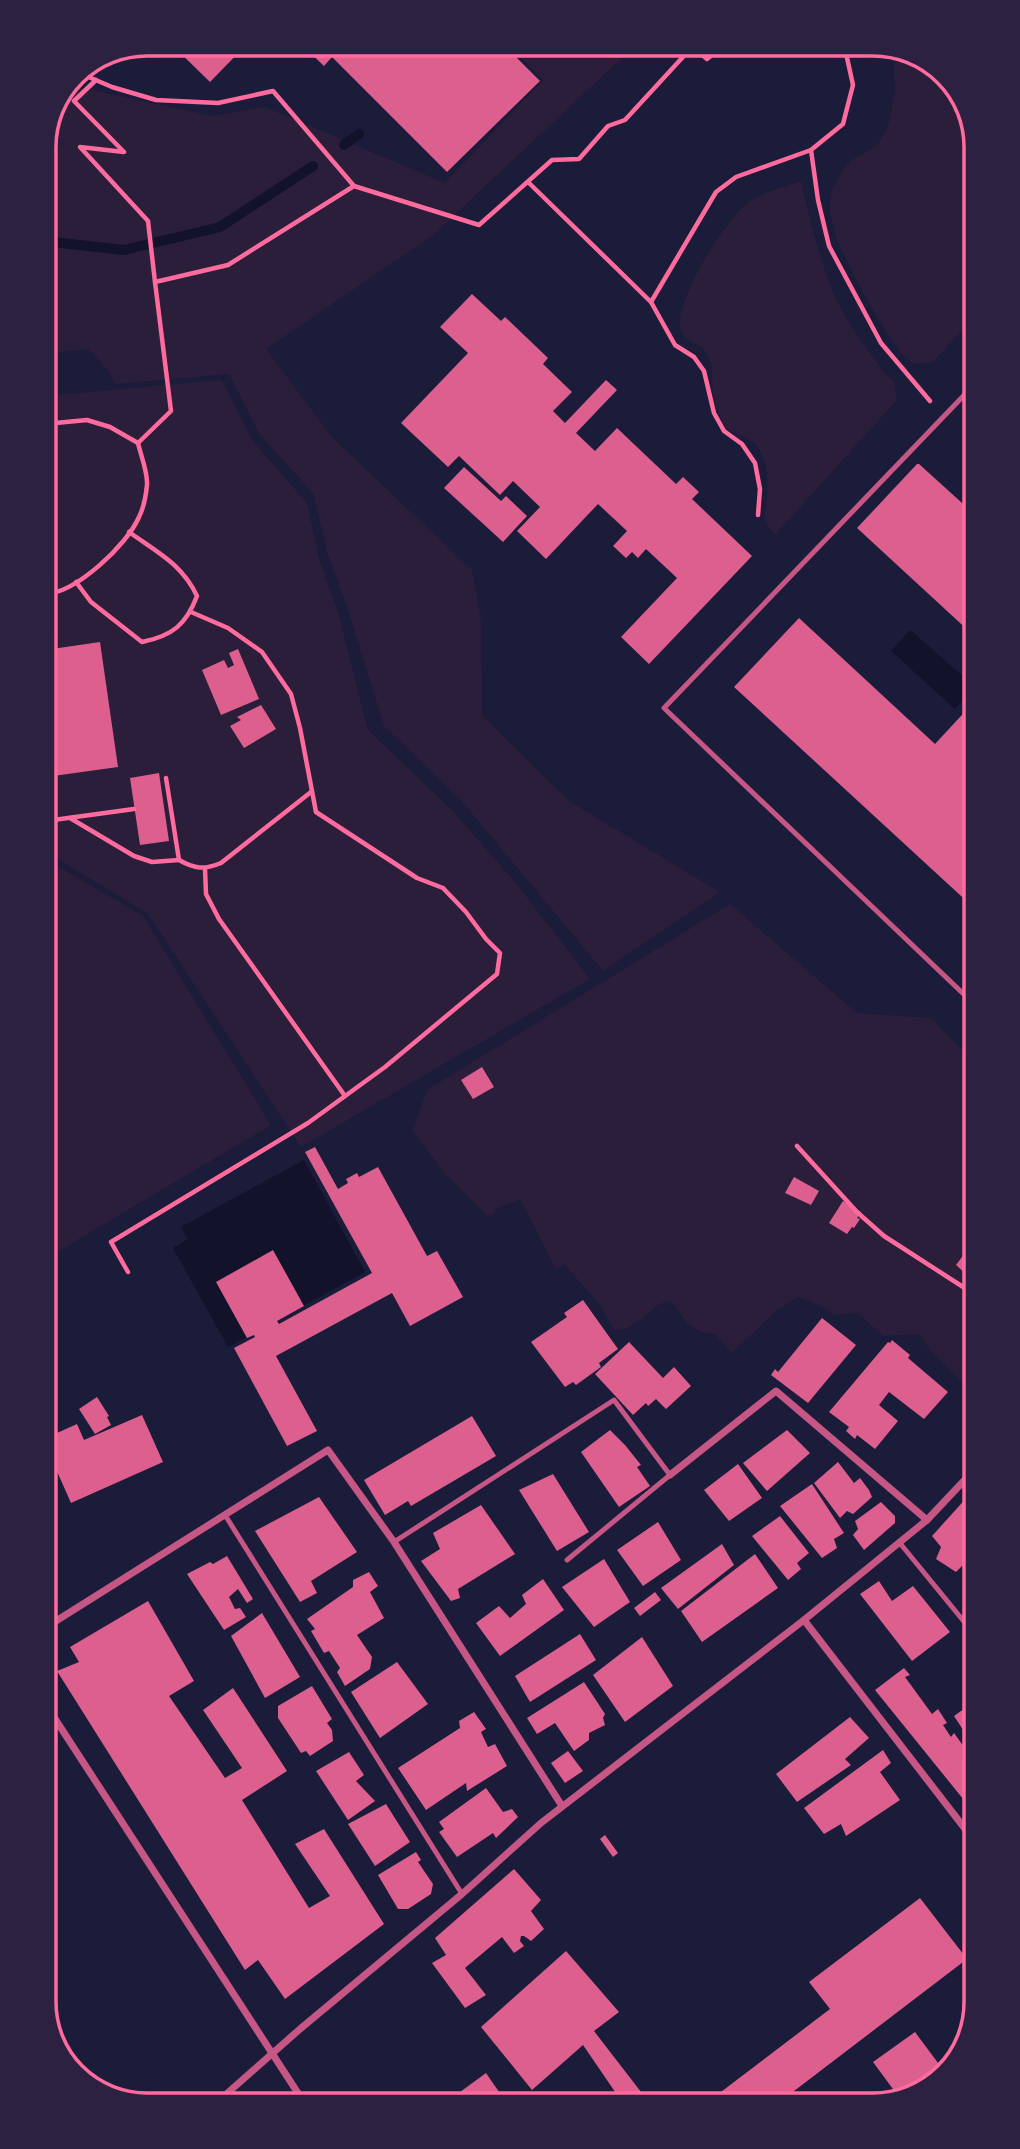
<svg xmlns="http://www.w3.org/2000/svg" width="1020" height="2149" font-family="'PT Sans Narrow',sans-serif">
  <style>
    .green { fill: #2a1e3b }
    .water { fill: #12122b }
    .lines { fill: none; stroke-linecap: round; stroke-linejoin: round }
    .stream { stroke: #12122b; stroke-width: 10 }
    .building { fill: #dd5f8e }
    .path { stroke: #ff6b9d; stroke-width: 4.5 }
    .service { stroke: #c65784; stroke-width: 5 }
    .minor { stroke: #c65784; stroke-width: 7 }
    .rim { fill: none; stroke: #ff6b9d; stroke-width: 3.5 }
  </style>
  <rect width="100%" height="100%" fill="#1b1b3a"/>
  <g class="green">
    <polygon points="508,44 614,44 625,55 432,236 266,349 332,437 472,570 481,621 482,715 569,801 720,892 603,971 460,799 384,726 347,607 327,552 314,494 260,435 229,374 115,384 109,372 89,349 49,353 44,332 44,140 70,83 77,87 213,116 265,107 445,183 543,80"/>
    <path d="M902,54C932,55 954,91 971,113V320L933,362L914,364L901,353L886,332L863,293L837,241L830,213L831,192L842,171L852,160L877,146L888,127L895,90L894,66Z"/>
    <path d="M801,181C809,215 817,249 829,282C841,316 865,346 886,375L894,381L897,400L775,535L764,521C767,498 772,470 759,449C752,438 737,434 726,429C722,419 716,409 714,398C710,380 716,369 705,351C698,341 681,342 680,326C677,297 726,218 750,201C764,192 785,187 801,181Z"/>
    <polygon points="222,380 252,440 307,503 319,558 338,612 368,730 452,810 516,883 590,979 301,1147 148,914 46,852 45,396"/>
    <polygon points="46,859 143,916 271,1125 47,1258"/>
    <polygon points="730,904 857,1013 931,1018 973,1061 974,1382 963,1383 930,1350 919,1334 883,1336 858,1313 834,1315 826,1308 798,1297 775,1312 732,1353 715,1334 701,1332 689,1325 671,1301 659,1304 643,1318 626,1329 614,1330 600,1305 564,1264 556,1270 520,1199 495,1209 495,1213 488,1216 446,1175 413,1131 427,1090"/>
  </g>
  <g class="water">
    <polygon points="910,630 972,684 972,690 955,709 891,651"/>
    <polygon points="304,1160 365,1272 228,1347 173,1248 188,1239 181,1227"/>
  </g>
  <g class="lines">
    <g class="stream">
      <polyline points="344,145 359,134"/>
      <polyline points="44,241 124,250 220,227 313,166"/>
    </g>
  </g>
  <g class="building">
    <polygon points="171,44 247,44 210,82"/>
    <polygon points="301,44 503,44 540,81 447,172 332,57 324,66"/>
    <polygon points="472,294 501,321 505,317 548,358 543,364 572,392 553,411 565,423 606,380 617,390 576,433 595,451 617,428 676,484 683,477 699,492 692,499 752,556 649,664 621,637 677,578 646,549 638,558 632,552 626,558 613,546 627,531 598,504 546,559 517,531 540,507 513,481 500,495 459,456 448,467 401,423 468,353 440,327"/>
    <polygon points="45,372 46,372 48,389 45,389"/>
    <polygon points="917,464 919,464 972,512 972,634 857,528"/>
    <polygon points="464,467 501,501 506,496 527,516 503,542 444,488"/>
    <polygon points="799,618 935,744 972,704 973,907 734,687"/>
    <polygon points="100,642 118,767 46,777 45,650"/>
    <polygon points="238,649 259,699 221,715 202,670 224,660 228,668 234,665 229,653"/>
    <polygon points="261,705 276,729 244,748 230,726 241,720 237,717"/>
    <polygon points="159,773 169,841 140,845 130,778"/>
    <polygon points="482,1067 494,1087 473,1099 461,1080"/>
    <polygon points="315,1147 338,1189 348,1183 346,1179 357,1173 359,1177 378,1167 427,1256 437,1251 463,1297 410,1326 392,1293 276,1356 317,1431 287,1446 234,1348 255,1337 254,1335 247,1338 216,1282 273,1250 304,1306 277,1321 279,1324 372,1273 305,1152"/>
    <polygon points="794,1177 819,1191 811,1205 785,1193"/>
    <polygon points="843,1201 861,1212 857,1218 860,1219 854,1228 852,1227 847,1234 829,1223"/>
    <polygon points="974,1241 974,1272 969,1277 956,1265"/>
    <polygon points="583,1300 618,1349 599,1363 601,1367 576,1385 573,1382 565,1387 531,1342 567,1317 564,1313"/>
    <polygon points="822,1318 856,1345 808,1403 771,1375 775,1369 778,1372"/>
    <polygon points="892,1340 910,1355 908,1358 948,1392 924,1419 889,1392 879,1405 898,1421 875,1449 857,1435 855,1439 846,1431 849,1427 829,1412 888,1342 890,1343"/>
    <polygon points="629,1342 663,1378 674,1367 691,1386 666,1409 656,1399 648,1406 646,1403 633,1415 595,1374"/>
    <polygon points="97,1397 109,1416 107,1417 111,1425 95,1434 79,1409"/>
    <polygon points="142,1415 163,1462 71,1503 48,1451 48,1437 77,1424 84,1440"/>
    <polygon points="472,1416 496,1456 411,1506 408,1501 385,1515 364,1480"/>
    <polygon points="610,1430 625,1445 641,1465 637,1467 650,1486 619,1507 581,1452"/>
    <polygon points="787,1430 810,1453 767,1491 743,1463"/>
    <polygon points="838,1462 854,1483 860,1478 869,1490 872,1497 853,1514 847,1511 840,1518 814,1483"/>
    <polygon points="738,1464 762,1498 729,1521 704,1490"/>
    <polygon points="553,1474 589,1532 557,1551 519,1490"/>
    <polygon points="812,1484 844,1533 834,1539 837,1548 822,1558 780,1506"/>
    <polygon points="969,1495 975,1500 975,1553 956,1572 936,1559 941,1547 932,1536"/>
    <polygon points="319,1497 357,1552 311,1581 317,1593 300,1602 255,1531"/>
    <polygon points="881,1502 895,1516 895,1523 864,1550 853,1535 858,1529 855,1521"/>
    <polygon points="481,1505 515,1554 458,1589 460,1598 451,1601 421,1561 440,1549 433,1533"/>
    <polygon points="780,1516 809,1553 797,1563 801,1569 788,1580 752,1536"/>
    <polygon points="658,1522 681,1560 643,1586 617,1550"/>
    <polygon points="722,1544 734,1565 678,1609 661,1588"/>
    <polygon points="755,1554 778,1588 702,1642 681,1611"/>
    <polygon points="227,1556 253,1599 247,1603 238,1589 229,1597 235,1609 240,1608 246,1617 224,1630 187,1574 210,1562 213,1564"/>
    <polygon points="604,1559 630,1602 594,1627 562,1587"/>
    <polygon points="975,1564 975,1582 966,1571"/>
    <polygon points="369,1572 378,1586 370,1592 384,1618 357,1635 372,1657 370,1669 345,1686 337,1672 340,1668 329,1651 324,1653 311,1631 315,1629 307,1619 353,1587 353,1580"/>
    <polygon points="543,1579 564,1610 500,1656 476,1623 499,1606 510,1618 526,1604 522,1595"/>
    <polygon points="879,1581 892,1601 913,1586 950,1632 912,1661 860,1594"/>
    <polygon points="655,1592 661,1600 640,1616 634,1608"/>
    <polygon points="148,1601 194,1681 169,1696 225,1778 242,1768 203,1710 233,1688 287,1771 242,1800 309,1908 330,1896 295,1844 324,1829 384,1924 285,1999 258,1960 245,1970 57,1671 79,1662 70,1647"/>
    <polygon points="262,1613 300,1677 265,1698 231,1636"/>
    <polygon points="580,1634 596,1660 530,1702 515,1676"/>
    <polygon points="642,1637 673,1686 625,1722 593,1675"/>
    <polygon points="397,1662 428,1704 380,1738 351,1692"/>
    <polygon points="904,1668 910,1675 905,1677 932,1714 938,1709 947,1723 943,1725 951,1737 954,1733 967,1751 962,1752 976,1770 976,1815 875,1690"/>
    <polygon points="584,1682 605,1714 603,1718 605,1725 589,1733 589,1740 574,1751 555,1723 537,1734 527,1718"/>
    <polygon points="312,1686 332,1719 327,1723 332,1730 333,1741 310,1756 306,1751 301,1753 278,1718 278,1706"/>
    <polygon points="975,1701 975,1739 971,1742 954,1716"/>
    <polygon points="474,1712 486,1729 481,1732 488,1747 495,1744 507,1766 467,1791 466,1783 426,1810 398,1768 460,1728 459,1721"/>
    <polygon points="850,1717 869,1738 845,1759 851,1765 797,1802 776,1774"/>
    <polygon points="883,1750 891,1763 880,1772 900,1800 846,1836 841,1824 824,1834 804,1808"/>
    <polygon points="568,1751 583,1771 565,1783 551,1763"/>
    <polygon points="349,1752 364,1775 356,1781 375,1801 348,1820 316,1771"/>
    <polygon points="486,1788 503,1812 512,1809 518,1817 496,1838 493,1833 457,1857 439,1832 444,1829 439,1822"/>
    <polygon points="386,1804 410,1842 375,1866 348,1824"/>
    <polygon points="605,1835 618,1853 613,1857 600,1839"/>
    <polygon points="416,1852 421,1860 418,1862 433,1884 431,1894 408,1909 398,1909 378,1875"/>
    <polygon points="514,1869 541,1900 531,1911 544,1929 531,1941 524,1936 521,1936 520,1941 524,1946 514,1953 502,1937 465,1968 486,1995 465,2008 432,1963 446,1955 435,1938"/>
    <polygon points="920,1898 967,1959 781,2101 709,2101 830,2009 809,1982"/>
    <polygon points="566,1951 619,2012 594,2031 648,2101 622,2102 583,2045 532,2090 481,2027"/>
    <polygon points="915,2032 944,2071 907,2100 901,2100 873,2062"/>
    <polygon points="486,2073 506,2102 445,2103"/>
    <polygon points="607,2093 613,2102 596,2102"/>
  </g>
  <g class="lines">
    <g class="path">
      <polyline points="690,44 707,59 726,44"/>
      <polyline points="844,44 853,85 843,124 811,150 818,200 829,246 881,343 930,401"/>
      <polyline points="77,72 112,87 156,100 218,103 273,91 354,186 479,225 552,160 579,159 608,126 625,120 693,46"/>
      <polyline points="96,80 74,101 124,152 80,147 148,221 155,282"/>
      <polyline points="528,182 651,302"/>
      <path d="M45,424L87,420L110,427L138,443C141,456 148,473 147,485C146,495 143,509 139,517C127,545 76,593 45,594"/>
      <polyline points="138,443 171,411 155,282 228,265 354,186"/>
      <polyline points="758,515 760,489 755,463 742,444 724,431 714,413 704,371 694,357 675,345 651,302 716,192 736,177 811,150"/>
      <path d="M76,582L91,602L142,642C172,636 186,625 197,596C182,564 157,552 129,532"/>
      <path d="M166,778L179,860C195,869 204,870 221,863L311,792"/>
      <polyline points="70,818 134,856 152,862 179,860"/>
      <polyline points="46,821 134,809"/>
      <polyline points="205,869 206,894 219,919 345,1096"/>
      <polyline points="797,1146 857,1212 884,1236 974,1294"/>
      <polyline points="128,1272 111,1242 308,1123 385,1067 497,974 500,953 486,939 466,912 443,888 417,878 316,812 300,728 291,694 262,652 228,628 191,612"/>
    </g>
    <g class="service">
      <polyline points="971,388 664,708 973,1003"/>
      <polyline points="225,1515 462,1894"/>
      <polyline points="394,1542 614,1400 670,1475 567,1560"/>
      <polyline points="899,1542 975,1635"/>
    </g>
    <g class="minor">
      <polyline points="670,1475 776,1391 927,1520"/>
      <polyline points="804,1620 976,1843"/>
      <polyline points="48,1626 328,1450 394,1542 562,1806"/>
      <polyline points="48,1708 305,2104"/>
      <polyline points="215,2104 300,2029 462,1894 541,1823 804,1620 927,1520 975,1469"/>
    </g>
  </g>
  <path d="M0 0H1020V2149H0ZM147 56H873A91 91 0 0 1 964 147V2002A91 91 0 0 1 873 2093H147A91 91 0 0 1 56 2002V147A91 91 0 0 1 147 56Z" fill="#2d2142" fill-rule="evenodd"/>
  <path class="rim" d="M147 56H873A91 91 0 0 1 964 147V2002A91 91 0 0 1 873 2093H147A91 91 0 0 1 56 2002V147A91 91 0 0 1 147 56Z"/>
</svg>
